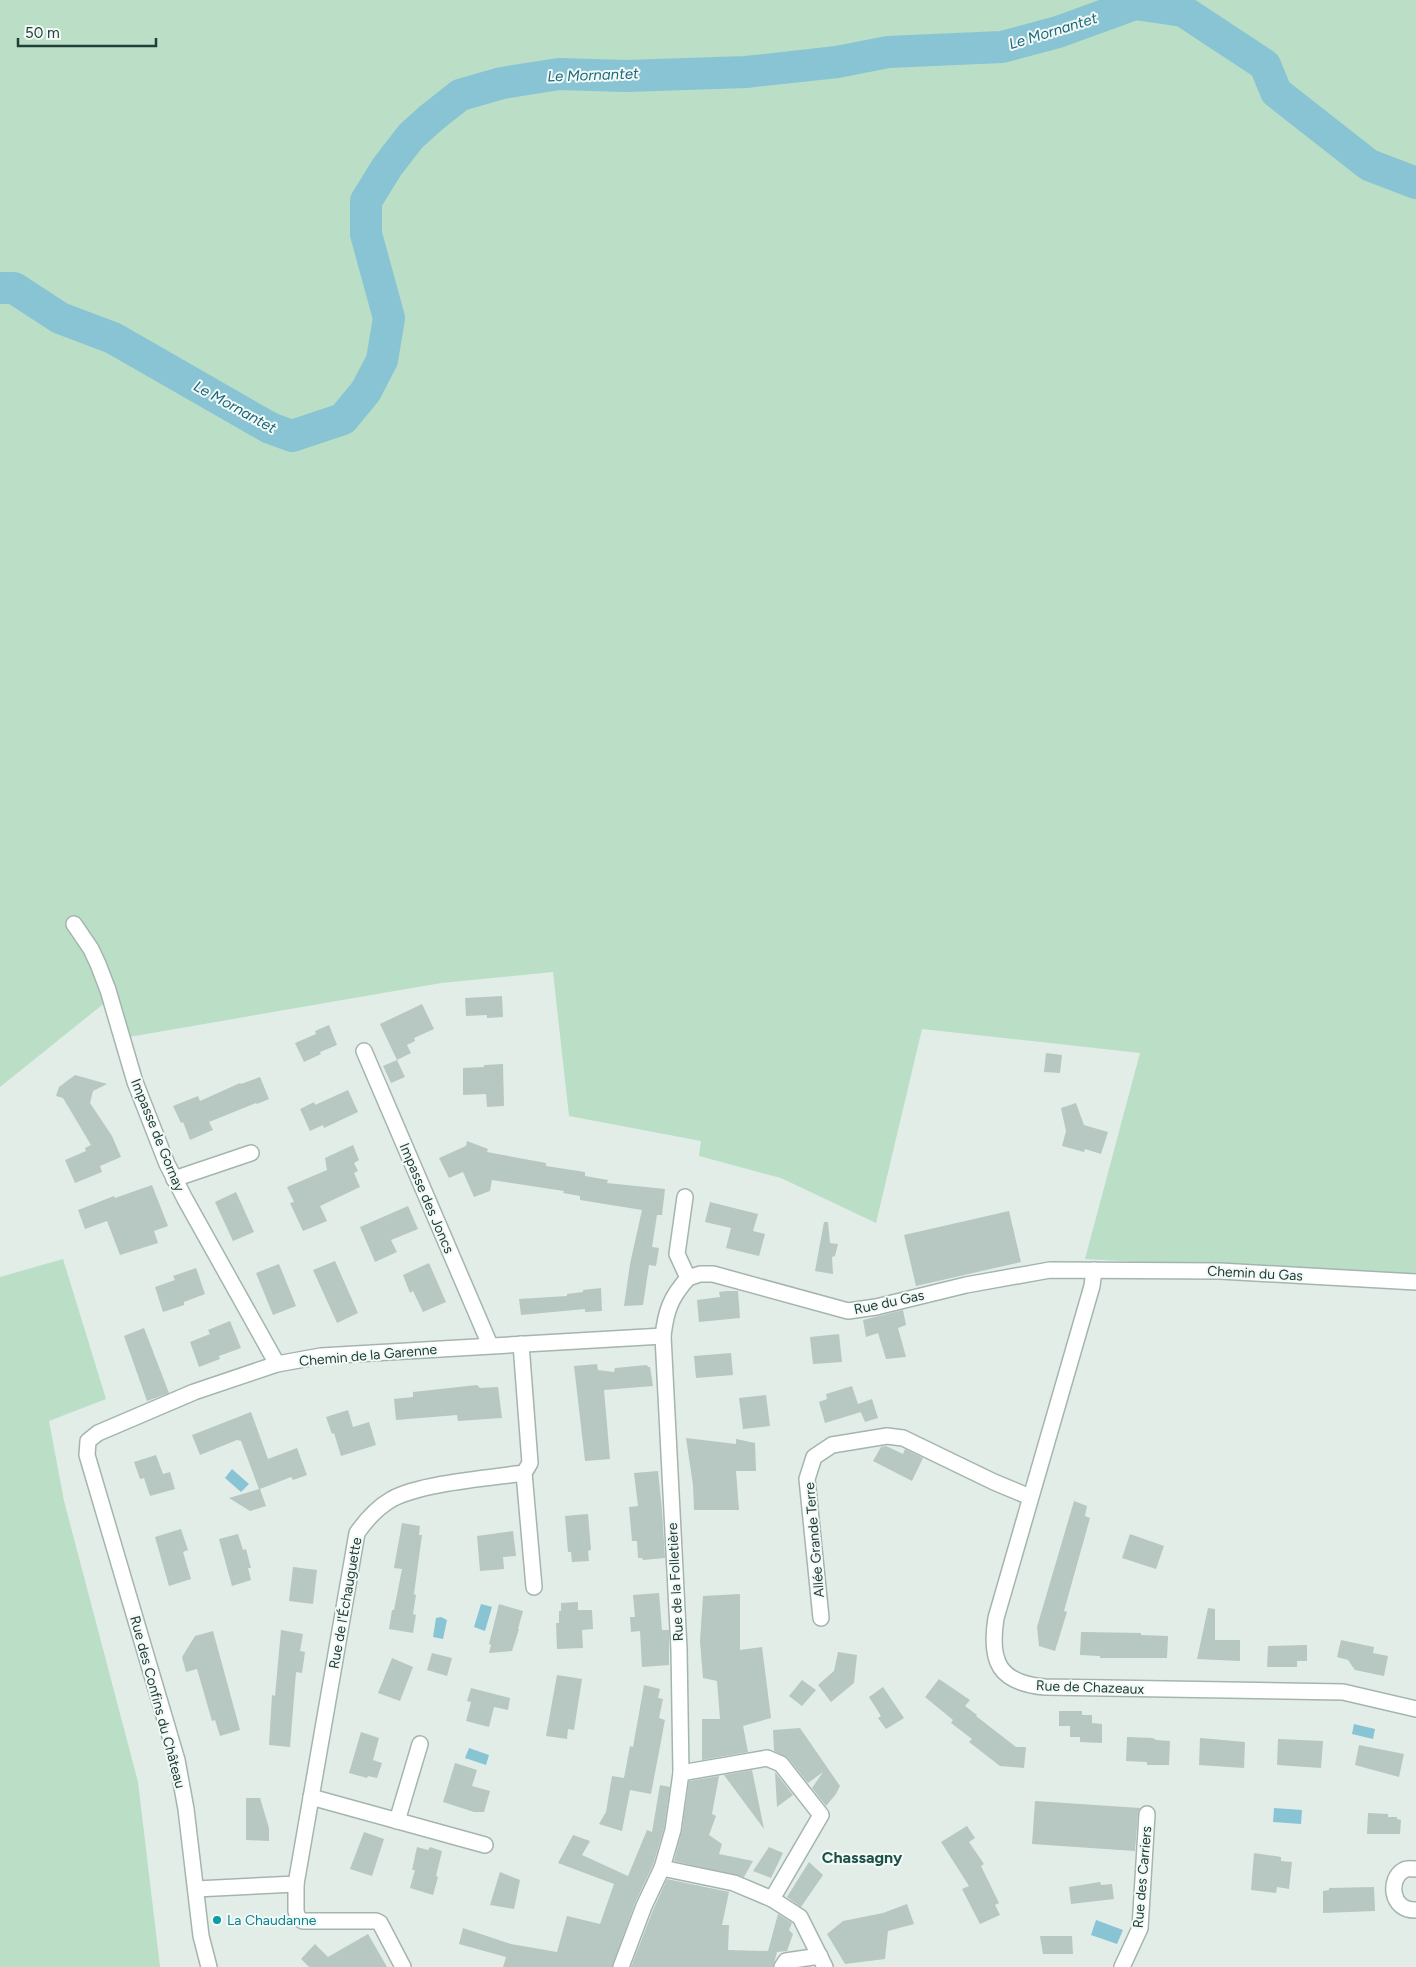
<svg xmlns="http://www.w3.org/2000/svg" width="1416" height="1967" font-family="Figtree,sans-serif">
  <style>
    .green { fill: #badec6 }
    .water { fill: #88c4d3 }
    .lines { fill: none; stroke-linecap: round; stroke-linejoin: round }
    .river { stroke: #88c4d3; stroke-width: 32 }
    .building { fill: #b7c7c1 }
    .street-casing { stroke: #a4b5b0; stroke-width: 18 }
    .street { stroke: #fff; stroke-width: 15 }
    .culture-dot { fill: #0f9aa8; stroke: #f2f9f6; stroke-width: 2 }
    .labels { text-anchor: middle; stroke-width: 4; stroke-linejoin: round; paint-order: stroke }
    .street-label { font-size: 14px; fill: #213e38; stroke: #f2f9f6 }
    .culture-label { font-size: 14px; fill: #0d838f; stroke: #f2f9f6; text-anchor: start }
    .water-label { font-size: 15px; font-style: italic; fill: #19677c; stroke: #f2f9f6 }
    .quarter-label { font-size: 16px; font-weight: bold; fill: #1c5147; stroke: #f2f9f6 }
  </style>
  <rect width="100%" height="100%" fill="#e2ede8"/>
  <g class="green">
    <polygon points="0,0 1416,0 1416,1277 1085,1259 1140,1053 922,1029 876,1223 781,1178 699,1156 701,1141 569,1116 553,972 441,983 129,1037 117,993 0,1087"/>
    <polygon points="63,1259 106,1399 49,1421 64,1501 138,1782 160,1967 0,1967 0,1277"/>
  </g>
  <g class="water">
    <polygon points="232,1469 249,1484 241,1492 225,1478"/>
    <polygon points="481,1604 492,1607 485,1631 474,1627"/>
    <polygon points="441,1617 447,1620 443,1639 433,1637 436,1618"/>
    <polygon points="1354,1724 1375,1729 1373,1739 1352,1734"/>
    <polygon points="469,1748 489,1755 486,1765 465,1758"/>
    <polygon points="1274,1808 1302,1810 1301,1824 1273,1822"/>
    <polygon points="1096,1920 1123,1930 1117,1944 1091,1935"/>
  </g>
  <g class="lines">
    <polyline class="river" points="0,288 14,288 60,318 113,338 270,428 292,436 343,419 366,391 382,360 389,318 366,234 366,201 387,167 411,136 431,118 460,95 502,83 559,74 626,76 746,72 837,62 888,52 1002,47 1058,32 1135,4 1183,11 1265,65 1276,92 1369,165 1416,183"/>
  </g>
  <g class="building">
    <polygon points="502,996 503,1017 487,1018 487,1015 466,1016 465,998"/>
    <polygon points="422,1004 434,1029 414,1038 415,1041 407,1045 411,1053 397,1060 380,1024"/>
    <polygon points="329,1025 337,1045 320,1052 321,1054 304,1062 295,1043 316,1034 315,1031"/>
    <polygon points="1046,1053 1062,1055 1060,1073 1044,1072"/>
    <polygon points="397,1060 405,1077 391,1083 383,1066"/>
    <polygon points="503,1064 504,1106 487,1107 486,1094 463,1095 463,1068 484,1067 484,1065"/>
    <polygon points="75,1075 107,1084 93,1091 90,1103 112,1136 121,1157 100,1166 102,1172 75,1183 65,1160 86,1151 85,1148 91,1145 63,1098 56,1096 59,1087"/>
    <polygon points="260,1077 269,1099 257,1104 256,1103 209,1122 213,1130 190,1140 183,1122 181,1123 173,1106 198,1096 200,1101 240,1083 241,1084"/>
    <polygon points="348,1090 358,1112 324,1128 323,1125 310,1131 300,1109 314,1102 315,1105"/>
    <polygon points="1076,1103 1084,1125 1108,1132 1101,1154 1085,1149 1084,1152 1062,1146 1066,1131 1061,1108"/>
    <polygon points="467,1141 488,1149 487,1152 546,1163 546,1166 585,1172 585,1176 608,1180 607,1183 665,1189 662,1215 657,1215 652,1247 659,1248 656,1266 649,1265 643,1305 624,1306 630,1264 642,1210 580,1200 580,1196 563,1193 564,1191 492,1180 490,1191 474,1197 463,1172 449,1178 439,1158 466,1146"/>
    <polygon points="353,1145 359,1160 354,1163 358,1171 354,1173 360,1187 320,1206 327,1221 303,1231 290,1203 294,1202 287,1187 327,1170 325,1158"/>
    <polygon points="152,1185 168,1226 154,1231 158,1243 120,1255 107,1221 85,1229 78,1210 114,1196 115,1198"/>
    <polygon points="236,1192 254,1232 233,1241 215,1202"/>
    <polygon points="710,1202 758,1214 753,1231 765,1234 759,1256 726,1248 731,1228 705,1222"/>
    <polygon points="408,1206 418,1229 391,1240 397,1252 375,1262 360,1227"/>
    <polygon points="1009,1211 1021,1262 916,1286 904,1235"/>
    <polygon points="824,1222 828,1222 830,1243 838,1244 835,1256 832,1257 833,1274 815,1271"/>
    <polygon points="335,1261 358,1313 337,1323 313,1270"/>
    <polygon points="429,1263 446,1302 423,1312 413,1291 410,1293 403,1275"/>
    <polygon points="279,1264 296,1306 273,1315 256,1273"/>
    <polygon points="196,1268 205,1294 184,1302 184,1305 163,1312 155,1287 175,1280 173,1276"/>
    <polygon points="601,1288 602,1311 585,1312 585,1309 521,1315 519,1299 567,1296 567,1294 583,1292 583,1290"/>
    <polygon points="727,1291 738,1291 740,1318 699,1322 697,1300 720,1297 719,1292"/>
    <polygon points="903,1310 906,1325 898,1328 906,1357 886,1359 878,1333 866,1337 863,1320"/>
    <polygon points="230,1321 241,1348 219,1356 220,1359 199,1367 190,1342 210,1334 208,1330"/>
    <polygon points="144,1328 169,1393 147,1401 124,1336"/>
    <polygon points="839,1334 842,1362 813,1364 810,1337"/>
    <polygon points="731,1353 733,1375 696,1378 694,1356"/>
    <polygon points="597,1364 598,1370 614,1372 615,1368 647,1365 648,1367 650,1367 653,1386 604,1390 610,1459 585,1461 574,1366"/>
    <polygon points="477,1385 480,1388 498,1387 502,1418 458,1421 457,1415 396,1420 394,1399 413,1397 413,1392"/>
    <polygon points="852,1386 858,1404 872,1399 878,1418 865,1422 859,1408 861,1412 825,1423 819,1402 827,1399 826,1394"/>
    <polygon points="766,1395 770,1426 743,1429 739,1398"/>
    <polygon points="348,1410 353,1427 369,1422 376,1445 341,1456 334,1433 332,1434 326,1417"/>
    <polygon points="251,1412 268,1459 297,1448 307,1475 293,1480 291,1477 260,1489 266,1506 250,1511 229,1498 259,1489 241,1441 237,1440 200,1455 192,1435"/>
    <polygon points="686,1438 736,1444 736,1439 755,1443 756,1471 736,1471 739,1510 694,1510 693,1485"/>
    <polygon points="886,1446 903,1454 905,1449 923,1458 912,1481 873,1461 881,1447"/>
    <polygon points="156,1455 163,1474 170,1472 175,1489 150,1496 144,1478 140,1479 134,1462"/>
    <polygon points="658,1471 662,1510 665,1558 643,1560 642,1558 638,1558 637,1541 632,1541 629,1507 638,1506 634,1473"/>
    <polygon points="1074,1501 1087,1506 1085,1516 1090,1518 1064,1611 1067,1612 1055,1651 1039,1646 1037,1627"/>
    <polygon points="588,1514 591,1550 588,1551 589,1561 572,1562 571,1552 568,1552 565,1516"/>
    <polygon points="402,1523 420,1526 419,1535 422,1535 414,1594 416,1595 413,1614 416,1615 413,1633 389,1629 392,1610 394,1610 402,1569 394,1568"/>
    <polygon points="181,1529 188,1550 183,1552 191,1579 169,1586 155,1537"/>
    <polygon points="513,1531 516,1556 503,1557 504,1569 480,1571 477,1536"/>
    <polygon points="238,1534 243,1550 246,1549 251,1568 248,1568 251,1580 232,1586 219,1539"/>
    <polygon points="1130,1534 1164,1546 1156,1569 1122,1558"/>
    <polygon points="293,1567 317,1570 313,1604 289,1601"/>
    <polygon points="659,1593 662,1630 669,1630 669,1665 642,1667 640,1631 631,1632 630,1617 635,1617 633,1595"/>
    <polygon points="740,1594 740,1650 762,1647 771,1718 743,1726 748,1752 702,1760 702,1719 720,1719 717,1681 703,1678 700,1641 703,1596"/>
    <polygon points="578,1602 578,1610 592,1610 593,1629 582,1630 583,1648 557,1649 556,1623 559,1623 559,1611 561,1611 561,1603"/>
    <polygon points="499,1604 523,1611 518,1629 519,1629 512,1651 489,1653 491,1645 489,1644"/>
    <polygon points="1208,1608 1215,1609 1215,1640 1240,1640 1240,1661 1197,1659"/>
    <polygon points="281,1630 303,1634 300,1651 305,1652 302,1673 296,1672 290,1747 269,1745 272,1695 275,1696"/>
    <polygon points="213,1631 240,1730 220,1736 215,1720 212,1721 197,1669 186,1672 182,1657 195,1636"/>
    <polygon points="1081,1632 1141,1633 1141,1635 1168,1636 1167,1658 1100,1658 1100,1656 1080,1655"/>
    <polygon points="1341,1640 1374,1647 1373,1653 1388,1656 1384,1676 1355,1670 1348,1660 1337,1657"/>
    <polygon points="1307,1645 1307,1661 1297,1661 1297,1667 1267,1667 1268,1646"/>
    <polygon points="838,1652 857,1655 854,1683 831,1702 818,1685 834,1671"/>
    <polygon points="432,1653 452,1658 447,1676 427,1670"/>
    <polygon points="392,1658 413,1667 400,1701 378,1693"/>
    <polygon points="557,1675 582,1679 574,1730 568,1729 567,1739 546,1736"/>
    <polygon points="939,1679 970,1700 965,1706 977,1715 976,1716 1016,1747 1026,1747 1024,1768 1000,1766 969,1742 972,1739 951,1723 953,1720 925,1697"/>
    <polygon points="802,1680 816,1690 802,1706 789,1696"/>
    <polygon points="644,1685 660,1689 658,1698 663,1699 659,1718 665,1720 651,1794 630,1790 622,1831 599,1824 606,1812 612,1776 624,1778 630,1746 633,1747"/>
    <polygon points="883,1687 904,1718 886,1729 878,1718 881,1716 869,1697"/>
    <polygon points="471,1688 510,1698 508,1710 494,1707 489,1727 466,1721 471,1702 467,1701"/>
    <polygon points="1059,1711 1082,1711 1082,1715 1092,1715 1092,1723 1102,1724 1102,1743 1080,1742 1080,1737 1070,1737 1070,1726 1059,1726"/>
    <polygon points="800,1728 840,1786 836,1794 826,1806 812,1788 823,1772 808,1783 788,1758 774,1751 773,1730"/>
    <polygon points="361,1732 379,1738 373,1760 382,1763 377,1778 368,1776 367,1778 349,1773"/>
    <polygon points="1127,1737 1153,1738 1156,1740 1170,1741 1169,1765 1147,1765 1147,1762 1126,1761"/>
    <polygon points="1200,1738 1245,1742 1244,1768 1199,1765"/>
    <polygon points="1278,1739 1323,1741 1321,1768 1277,1765"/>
    <polygon points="1359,1745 1404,1754 1399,1777 1355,1765"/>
    <polygon points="455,1763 477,1770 472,1786 490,1791 484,1812 474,1812 443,1802"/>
    <polygon points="752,1770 764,1829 724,1775"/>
    <polygon points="775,1772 793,1795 777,1807"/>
    <polygon points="719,1776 712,1814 716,1816 709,1835 722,1844 719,1854 753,1861 744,1877 674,1861 682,1831 689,1781"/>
    <polygon points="660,1785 670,1787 664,1828 653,1865 635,1903 612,1967 503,1967 506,1957 459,1944 463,1928 511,1944 557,1952 567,1916 600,1924 614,1884 558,1863 573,1835 590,1841 582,1855 628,1876 647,1830 652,1832"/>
    <polygon points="246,1798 260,1798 269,1828 269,1841 246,1840"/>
    <polygon points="1035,1801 1140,1808 1138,1813 1135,1851 1032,1844"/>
    <polygon points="1368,1813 1388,1814 1388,1817 1397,1817 1397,1819 1401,1820 1400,1834 1367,1834"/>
    <polygon points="967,1826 975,1838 969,1842 984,1864 981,1866 999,1903 995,1905 1000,1915 980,1924 962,1889 969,1886 941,1842"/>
    <polygon points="364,1832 384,1839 372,1876 350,1869"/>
    <polygon points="417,1847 428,1850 430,1847 442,1851 436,1876 438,1877 433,1895 410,1888 415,1870 412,1870"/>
    <polygon points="769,1847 783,1853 771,1878 753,1871"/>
    <polygon points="1254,1853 1281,1857 1281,1861 1292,1862 1289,1889 1277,1887 1276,1893 1251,1890"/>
    <polygon points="809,1862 823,1875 801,1907 787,1897"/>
    <polygon points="500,1872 520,1880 514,1909 490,1905"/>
    <polygon points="667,1879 729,1892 722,1925 729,1925 728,1950 768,1951 778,1914 792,1923 789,1930 793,1934 787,1951 777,1952 773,1967 631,1967 653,1910"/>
    <polygon points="1100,1882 1101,1885 1112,1884 1114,1899 1071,1904 1069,1887"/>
    <polygon points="1374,1887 1375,1911 1323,1913 1323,1891 1329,1890 1329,1888"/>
    <polygon points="907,1904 914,1924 888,1931 885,1959 845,1964 827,1934 843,1921 883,1913"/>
    <polygon points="368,1934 387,1967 309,1967 301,1959 315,1944 328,1957"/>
    <polygon points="1040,1936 1072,1936 1073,1954 1043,1954"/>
  </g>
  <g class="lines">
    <g class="street-casing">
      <g id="street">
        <polyline points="74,924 91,949 98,964 108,990 135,1082 167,1164 185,1199 277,1364"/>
        <polyline points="364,1051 490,1345"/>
        <polyline points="174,1179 251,1153"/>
        <path d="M1094,1270L1092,1286L996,1618C989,1662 999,1683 1045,1687L1343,1692L1416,1709"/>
        <polyline points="688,1278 700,1274 713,1274 848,1311 876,1307 966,1285 1050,1270 1220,1271 1416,1282"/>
        <polyline points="524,1473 534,1587"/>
        <polyline points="821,1618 807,1479 814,1457 832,1445 887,1436 903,1438 994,1482 1030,1497"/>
        <polyline points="681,1773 767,1758 781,1764 821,1815 772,1899"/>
        <polyline points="311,1797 485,1845"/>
        <polyline points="397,1821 420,1744"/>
        <polyline points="662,1868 734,1883 772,1899 800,1917 825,1967"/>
        <path d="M1416,1869C1412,1869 1407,1868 1404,1870C1388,1878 1390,1911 1416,1910"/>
        <polyline points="296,1884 296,1911 298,1918 303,1921 376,1921 380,1923 403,1967"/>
        <path d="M196,1889L296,1884L357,1533C366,1520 378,1507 392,1499C422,1483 489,1478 524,1473L530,1463L521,1344"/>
        <polyline points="209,1967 201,1936 186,1809 177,1760 87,1455 88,1441 98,1433 194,1392 277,1364 321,1356 663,1336"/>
        <path d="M621,1967L644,1906L662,1868L673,1830L681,1773L679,1649L663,1336C666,1310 671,1297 688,1278L677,1254L685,1197"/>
        <polyline points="782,1967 786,1961 820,1956"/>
        <polyline points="1122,1967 1140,1928 1147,1814"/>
      </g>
    </g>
    <use href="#street" class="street"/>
  </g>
  <circle class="culture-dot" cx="217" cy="1920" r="5"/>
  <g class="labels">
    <g class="street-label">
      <text transform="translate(158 1135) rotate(68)" y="5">Impasse de Gornay</text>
      <text transform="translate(427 1198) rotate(67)" y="5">Impasse des Joncs</text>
      <text transform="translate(1255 1273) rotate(3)" y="5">Chemin du Gas</text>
      <text transform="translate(889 1302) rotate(-12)" y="5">Rue du Gas</text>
      <text transform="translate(368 1355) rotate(-5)" y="5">Chemin de la Garenne</text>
      <text transform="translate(814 1540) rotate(-95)" y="5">Allée Grande Terre</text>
      <text transform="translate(675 1582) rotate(-93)" y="5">Rue de la Folletière</text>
      <text transform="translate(345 1603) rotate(-80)" y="5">Rue de l'Échauguette</text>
      <text transform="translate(1090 1687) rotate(2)" y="5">Rue de Chazeaux</text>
      <text transform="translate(158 1702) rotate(75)" y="5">Rue des Confins du Château</text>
      <text transform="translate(1142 1877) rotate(-85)" y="5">Rue des Carriers</text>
    </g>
    <g class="culture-label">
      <text x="227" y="1925">La Chaudanne</text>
    </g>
    <g class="water-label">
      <text transform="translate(1053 31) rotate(-17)" y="5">Le Mornantet</text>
      <text transform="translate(593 75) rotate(-2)" y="5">Le Mornantet</text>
      <text transform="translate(235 407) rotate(29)" y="5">Le Mornantet</text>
    </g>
    <g class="quarter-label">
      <text x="862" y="1863">Chassagny</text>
    </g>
  </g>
  <path d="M18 38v8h138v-8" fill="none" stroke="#213e38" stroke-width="2.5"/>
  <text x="25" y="38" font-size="15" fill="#213e38" stroke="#f2f9f6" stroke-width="4" paint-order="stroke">50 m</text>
</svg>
